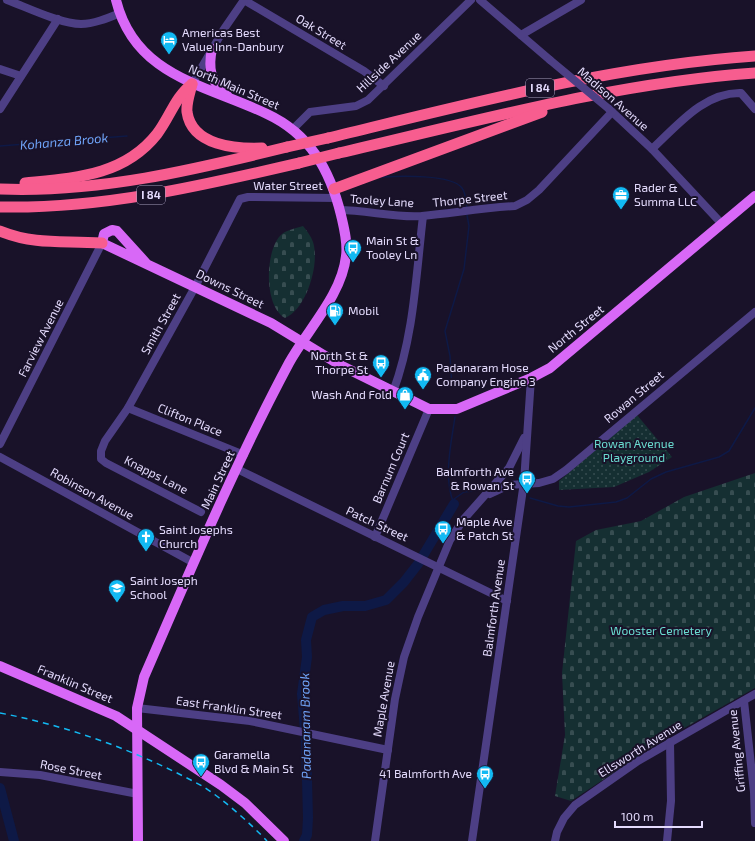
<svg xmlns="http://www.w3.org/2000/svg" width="755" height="841" font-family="'Exo 2',sans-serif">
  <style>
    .grass { fill: url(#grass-dots) }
    .cemetery { fill: url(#cemetery-stones) }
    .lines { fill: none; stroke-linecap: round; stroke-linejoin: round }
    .stream { stroke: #0e1946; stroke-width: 1.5 }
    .river { stroke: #0e1946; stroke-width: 10 }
    .minor { stroke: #4d3f85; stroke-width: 8 }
    .major { stroke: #d868f7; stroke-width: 10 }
    .highway { stroke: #f75d8f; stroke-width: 11 }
    .rail { stroke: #12b9f3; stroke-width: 1.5; stroke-dasharray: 6 5; stroke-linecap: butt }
    .minor-bridge { stroke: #4d3f85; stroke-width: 8 }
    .highway-bridge { stroke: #f75d8f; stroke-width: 11 }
    .labels { text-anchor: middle; stroke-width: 4; stroke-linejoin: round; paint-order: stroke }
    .shield { fill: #191229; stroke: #a79fbd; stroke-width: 1 }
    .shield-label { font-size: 11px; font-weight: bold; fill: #e4dbfd }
    .street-label { font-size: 12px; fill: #e4dbfd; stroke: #191229 }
    .poi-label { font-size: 12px; fill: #e4dbfd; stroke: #191229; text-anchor: start }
    .park-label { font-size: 12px; fill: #6adbd0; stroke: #191229 }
    .water-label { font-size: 13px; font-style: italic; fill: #6fa3f8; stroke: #191229 }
  </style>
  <defs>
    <pattern id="grass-dots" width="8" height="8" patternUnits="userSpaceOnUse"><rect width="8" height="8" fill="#152f32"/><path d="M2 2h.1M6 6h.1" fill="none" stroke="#374d51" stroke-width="1.8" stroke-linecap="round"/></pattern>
    <pattern id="cemetery-stones" width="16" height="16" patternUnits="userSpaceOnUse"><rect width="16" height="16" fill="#152f32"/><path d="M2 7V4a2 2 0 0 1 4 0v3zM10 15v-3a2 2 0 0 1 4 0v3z" fill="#374d51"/></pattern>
  </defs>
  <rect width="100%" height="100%" fill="#191229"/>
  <polygon class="grass" points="637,415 672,457 649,472 614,487 559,490 559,481"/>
  <g class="cemetery">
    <path d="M303,226C307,231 311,236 313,242C320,263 307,309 285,318C263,306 265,248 282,234C287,230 297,228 303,226Z"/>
    <polygon points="755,473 755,688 663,740 571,801 555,796 565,735 562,673 576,541 596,530 641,521 684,497"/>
  </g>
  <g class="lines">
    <g class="stream">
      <polyline points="0,146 127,136"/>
      <path d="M382,177C399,176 452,174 462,188C466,193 466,202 467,209"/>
      <polyline points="452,386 450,356 445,331 464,269 469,226 467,215"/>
      <polyline points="530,498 558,506 569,507 616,502 627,498 651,479 666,472 719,457 729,451 755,408"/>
      <polyline points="454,502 454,499 464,492 473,491"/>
      <path d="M454,504C443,478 451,444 455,417"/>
    </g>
    <g class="river">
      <polyline points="0,788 14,841"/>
      <polyline points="304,841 307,835 308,818 306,742 302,694 307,657 306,640 312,617 324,610 343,606 365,606 386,600 404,582 418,564 454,504"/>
    </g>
    <g class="minor">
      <path d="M7,0C26,7 61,24 81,24C94,24 108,18 120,13"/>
      <polyline points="244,0 364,71 384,86"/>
      <polyline points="480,0 550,60"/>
      <polyline points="521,35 581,0"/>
      <polyline points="0,69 21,76"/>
      <polyline points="192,84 224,29 244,0"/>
      <polyline points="0,109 58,19"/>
      <polyline points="609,109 652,149 722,224"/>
      <polyline points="293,129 310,112 356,106 368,100 471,0"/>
      <path d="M652,149C677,126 704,92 741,93L755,109"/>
      <path d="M339,210C367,210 395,218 422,216C453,213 484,208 515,206L527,200L539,190L612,112"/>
      <path d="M393,392C414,336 416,275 423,216"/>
      <polyline points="128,408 244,455"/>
      <polyline points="0,444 102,243"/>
      <polyline points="0,457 194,563"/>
      <polyline points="237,469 507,601"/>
      <polyline points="490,494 509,485 539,483 553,479 566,470 755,312"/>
      <polyline points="201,512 106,463 101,459 101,451 105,441 128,408 195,287 240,199 248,197 337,198"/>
      <polyline points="375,537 429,409"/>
      <polyline points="744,701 754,792 755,823"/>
      <polyline points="137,708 250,721 388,750"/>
      <polyline points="0,772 40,775 138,794"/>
      <polyline points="375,841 395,699 404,657 418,617 450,540 463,520 509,468 524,438"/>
      <polyline points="472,841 524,482 531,378"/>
      <polyline points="555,841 557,832 564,818 575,805 638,761 755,694"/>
      <polyline points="667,841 671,801 670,742"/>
    </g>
    <g class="major">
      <path d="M116,0C135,77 207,85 267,114C310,134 330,170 341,215C344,228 348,243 346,256C342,295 307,330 289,363C235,464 190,571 144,677L137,708L138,841"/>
      <path d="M212,49C208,67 210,83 227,95"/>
      <polyline points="146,263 117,231 112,230 104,234 102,243 271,323 340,365 429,409 457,409 531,378 550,368 755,196"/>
      <polyline points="0,666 116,716 221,785 245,803 284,841"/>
    </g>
    <g class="highway">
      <path d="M192,84C190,93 186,103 187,112C192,146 236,149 262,148"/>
      <path d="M328,138C469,104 610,66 755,56"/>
      <path d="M339,153C477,121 614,83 755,73"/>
      <path d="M25,183C74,178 124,176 157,134C170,117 175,97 192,84"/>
      <path d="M0,189C98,193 193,170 287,147"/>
      <polyline points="334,189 542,112"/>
      <path d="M0,207C102,209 200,186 299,163"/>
      <path d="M0,231C38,246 63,240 102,243"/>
    </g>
    <path class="rail" d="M0,713C69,726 140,752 202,786C222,798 251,824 267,841"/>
    <polyline class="minor-bridge" points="550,60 609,109"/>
    <g class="highway-bridge">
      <polyline points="287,147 328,138"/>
      <polyline points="299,163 339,153"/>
    </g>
  </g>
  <defs>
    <g id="hotel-pin" transform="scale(0.9)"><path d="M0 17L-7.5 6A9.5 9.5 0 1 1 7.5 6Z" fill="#12b9f3" stroke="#191229"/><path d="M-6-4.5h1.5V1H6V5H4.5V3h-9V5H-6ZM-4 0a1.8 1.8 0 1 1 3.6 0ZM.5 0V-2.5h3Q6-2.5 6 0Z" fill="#fff"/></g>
    <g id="office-pin" transform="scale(0.9)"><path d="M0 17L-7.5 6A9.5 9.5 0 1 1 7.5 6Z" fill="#12b9f3" stroke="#191229"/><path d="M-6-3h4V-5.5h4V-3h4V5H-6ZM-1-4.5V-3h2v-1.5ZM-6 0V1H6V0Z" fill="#fff"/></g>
    <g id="bus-pin" transform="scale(0.9)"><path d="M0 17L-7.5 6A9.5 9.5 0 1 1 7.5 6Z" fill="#12b9f3" stroke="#191229"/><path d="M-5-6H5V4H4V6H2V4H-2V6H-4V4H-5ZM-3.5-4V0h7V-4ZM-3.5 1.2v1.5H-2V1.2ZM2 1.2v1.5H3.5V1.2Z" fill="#fff"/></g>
    <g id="fuel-pin" transform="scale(0.9)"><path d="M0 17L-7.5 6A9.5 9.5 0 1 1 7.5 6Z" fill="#12b9f3" stroke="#191229"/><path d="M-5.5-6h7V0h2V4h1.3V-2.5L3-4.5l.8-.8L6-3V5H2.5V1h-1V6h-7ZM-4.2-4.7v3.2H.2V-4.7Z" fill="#fff"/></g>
    <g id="civic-pin" transform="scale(0.9)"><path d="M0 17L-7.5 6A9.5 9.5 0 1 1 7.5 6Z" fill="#12b9f3" stroke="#191229"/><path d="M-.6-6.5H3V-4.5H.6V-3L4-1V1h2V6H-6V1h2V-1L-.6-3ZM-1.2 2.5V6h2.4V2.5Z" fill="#fff"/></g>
    <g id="shop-pin" transform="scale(0.9)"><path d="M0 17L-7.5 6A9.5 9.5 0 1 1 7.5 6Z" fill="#12b9f3" stroke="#191229"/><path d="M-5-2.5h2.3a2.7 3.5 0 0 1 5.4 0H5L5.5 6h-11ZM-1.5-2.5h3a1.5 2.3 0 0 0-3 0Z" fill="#fff"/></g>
    <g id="church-pin" transform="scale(0.9)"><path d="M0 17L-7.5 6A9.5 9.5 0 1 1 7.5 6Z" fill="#12b9f3" stroke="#191229"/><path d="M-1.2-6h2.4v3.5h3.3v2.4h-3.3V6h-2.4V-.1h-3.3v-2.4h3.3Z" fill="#fff"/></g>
    <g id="school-pin" transform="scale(0.9)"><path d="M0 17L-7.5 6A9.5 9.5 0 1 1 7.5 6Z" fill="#12b9f3" stroke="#191229"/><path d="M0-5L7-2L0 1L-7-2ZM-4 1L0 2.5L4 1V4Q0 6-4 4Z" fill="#fff"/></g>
  </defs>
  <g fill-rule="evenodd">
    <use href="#hotel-pin" x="169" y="40"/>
    <use href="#office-pin" x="621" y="195"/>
    <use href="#bus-pin" x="353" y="248"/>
    <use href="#fuel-pin" x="335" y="311"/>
    <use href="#bus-pin" x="381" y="363"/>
    <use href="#civic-pin" x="423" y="375"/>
    <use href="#shop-pin" x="405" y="395"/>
    <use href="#bus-pin" x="527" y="479"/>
    <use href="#bus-pin" x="443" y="529"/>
    <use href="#church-pin" x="146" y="537"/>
    <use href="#school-pin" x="117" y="588"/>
    <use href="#bus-pin" x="201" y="762"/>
    <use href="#bus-pin" x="485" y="774"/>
  </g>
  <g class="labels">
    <g class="shield">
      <rect x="526" y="79" width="28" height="18" rx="3"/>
      <rect x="137" y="186" width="28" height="18" rx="3"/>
    </g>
    <g class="shield-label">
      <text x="540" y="92">I 84</text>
      <text x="151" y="199">I 84</text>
    </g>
    <g class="street-label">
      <text transform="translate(321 32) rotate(31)" y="4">Oak Street</text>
      <text transform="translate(389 62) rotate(-43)" y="4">Hillside Avenue</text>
      <text transform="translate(234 87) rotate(23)" y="4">North Main Street</text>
      <text transform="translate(613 99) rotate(41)" y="4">Madison Avenue</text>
      <text x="288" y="190">Water Street</text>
      <text transform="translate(470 199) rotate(-6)" y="4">Thorpe Street</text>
      <text transform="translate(382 201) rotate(4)" y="4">Tooley Lane</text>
      <text transform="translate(230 289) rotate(26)" y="4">Downs Street</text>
      <text transform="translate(161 324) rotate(-61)" y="4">Smith Street</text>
      <text transform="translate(576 329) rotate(-39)" y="4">North Street</text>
      <text transform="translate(41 338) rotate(-63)" y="4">Farview Avenue</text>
      <text transform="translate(634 397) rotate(-40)" y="4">Rowan Street</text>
      <text transform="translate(190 420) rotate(22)" y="4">Clifton Place</text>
      <text transform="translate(391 468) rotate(-67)" y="4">Barnum Court</text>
      <text transform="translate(156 475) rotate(27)" y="4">Knapps Lane</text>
      <text transform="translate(218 480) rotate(-65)" y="4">Main Street</text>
      <text transform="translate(92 494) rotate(29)" y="4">Robinson Avenue</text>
      <text transform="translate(377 524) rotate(25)" y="4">Patch Street</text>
      <text transform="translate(494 608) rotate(-82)" y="4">Balmforth Avenue</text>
      <text transform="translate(75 684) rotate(23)" y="4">Franklin Street</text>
      <text transform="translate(384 699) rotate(-80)" y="4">Maple Avenue</text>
      <text transform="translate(229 708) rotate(8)" y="4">East Franklin Street</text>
      <text transform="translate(640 749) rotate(-32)" y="4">Ellsworth Avenue</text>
      <text transform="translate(737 751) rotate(-96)" y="4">Griffing Avenue</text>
      <text transform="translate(71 770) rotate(11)" y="4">Rose Street</text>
    </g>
    <g class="poi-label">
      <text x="182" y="37">Americas Best<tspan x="182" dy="14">Value Inn-Danbury</tspan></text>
      <text x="634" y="192">Rader &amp;<tspan x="634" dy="14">Summa LLC</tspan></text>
      <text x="366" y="245">Main St &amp;<tspan x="366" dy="14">Tooley Ln</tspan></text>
      <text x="348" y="315">Mobil</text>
      <text x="368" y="360" text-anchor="end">North St &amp;<tspan x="368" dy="14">Thorpe St</tspan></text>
      <text x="436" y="372">Padanaram Hose<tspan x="436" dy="14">Company Engine 3</tspan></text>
      <text x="392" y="399" text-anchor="end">Wash And Fold</text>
      <text x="514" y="476" text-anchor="end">Balmforth Ave<tspan x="514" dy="14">&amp; Rowan St</tspan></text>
      <text x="456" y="526">Maple Ave<tspan x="456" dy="14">&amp; Patch St</tspan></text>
      <text x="159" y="534">Saint Josephs<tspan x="159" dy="14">Church</tspan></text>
      <text x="130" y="585">Saint Joseph<tspan x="130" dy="14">School</tspan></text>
      <text x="214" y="759">Garamella<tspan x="214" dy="14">Blvd &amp; Main St</tspan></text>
      <text x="472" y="778" text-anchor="end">41 Balmforth Ave</text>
    </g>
    <g class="park-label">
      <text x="634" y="448">Rowan Avenue<tspan x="634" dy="14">Playground</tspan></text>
      <text x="661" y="635">Wooster Cemetery</text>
    </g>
    <g class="water-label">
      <text transform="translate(64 141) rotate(-5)" y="5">Kohanza Brook</text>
      <text transform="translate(305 726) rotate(-91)" y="5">Padanaram Brook</text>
    </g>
  </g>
  <path d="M615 821v6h87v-6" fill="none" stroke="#e4dbfd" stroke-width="2"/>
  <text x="621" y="821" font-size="12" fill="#e4dbfd" stroke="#191229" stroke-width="3" paint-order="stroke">100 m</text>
</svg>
